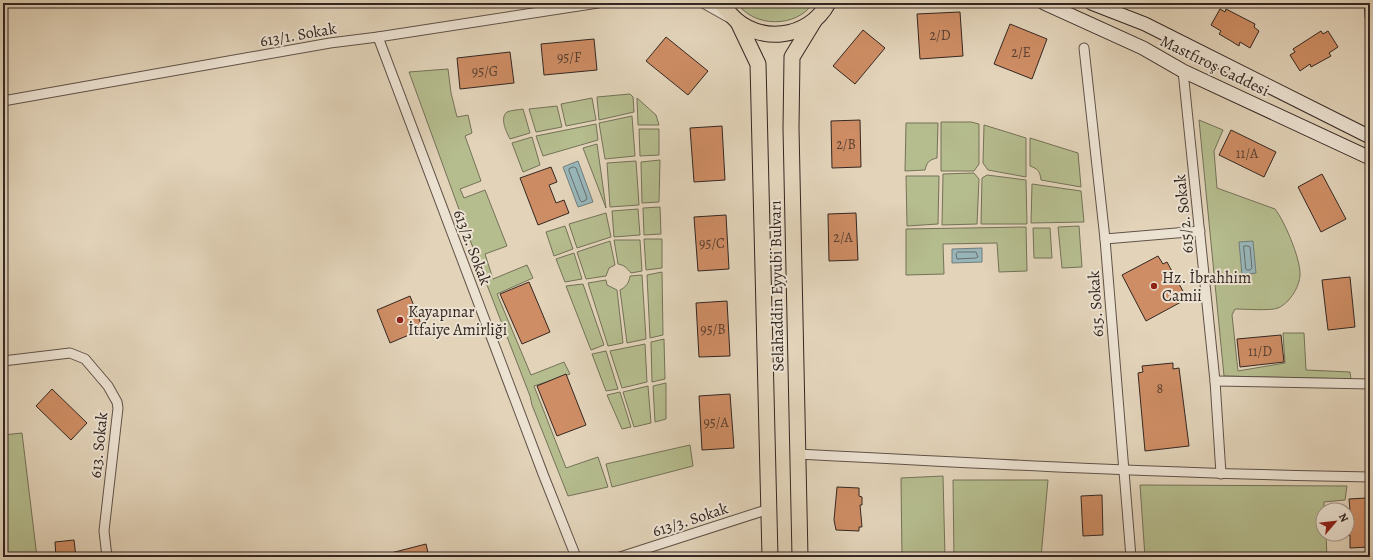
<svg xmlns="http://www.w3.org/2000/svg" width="1373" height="560" font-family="Alegreya,serif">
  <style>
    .green { fill: #b5bc8e; stroke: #747258 }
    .water { fill: #98b6b9; stroke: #707d7d }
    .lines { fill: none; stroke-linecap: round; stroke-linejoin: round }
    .shore { stroke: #666e6e; stroke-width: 1 }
    .building { fill: #ce8d64; stroke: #342722 }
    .street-casing { stroke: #605248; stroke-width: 11 }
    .secondary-casing { stroke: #342722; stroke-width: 15 }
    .primary-casing { stroke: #342722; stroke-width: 17 }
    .street { stroke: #ece2d2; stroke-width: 9 }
    .secondary { stroke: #ece2d2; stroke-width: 13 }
    .primary { stroke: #e2d3b9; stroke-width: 15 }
    .poi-dot { fill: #8f2418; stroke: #ece2d2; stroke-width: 1.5 }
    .labels { text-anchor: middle; stroke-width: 4; stroke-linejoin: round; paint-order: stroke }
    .number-label { font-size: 14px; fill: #5a4032 }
    .street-label { font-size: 16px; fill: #342722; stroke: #ece2d2 }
    .poi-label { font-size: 16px; fill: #342722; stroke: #ece2d2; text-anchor: start }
  </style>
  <rect width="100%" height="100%" fill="#e2d3b9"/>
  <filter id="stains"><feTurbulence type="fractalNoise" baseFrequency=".005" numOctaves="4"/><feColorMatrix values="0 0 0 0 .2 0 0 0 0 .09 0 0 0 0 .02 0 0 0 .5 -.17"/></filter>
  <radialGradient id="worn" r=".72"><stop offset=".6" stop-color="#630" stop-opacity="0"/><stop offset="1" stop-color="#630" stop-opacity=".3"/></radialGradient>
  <g class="green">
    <path d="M737,3H813C797,28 754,28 737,3Z"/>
    <polygon points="448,69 451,93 457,117 468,115 472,133 465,136 481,181 460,189 464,198 485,190 507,246 485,254 493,279 527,265 533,278 497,294 531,375 564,362 570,374 534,386 566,468 598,457 608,487 568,496 532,405 530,396 480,267 409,72"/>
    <polygon points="630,94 633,97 634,112 599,120 597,97"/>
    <polygon points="592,98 596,120 566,126 561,104"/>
    <polygon points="637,98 656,115 659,125 638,125"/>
    <polygon points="557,106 562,127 536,132 529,109"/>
    <path d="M523,109L530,133L510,139C507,133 499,118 507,112C511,110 519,110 523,109Z"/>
    <polygon points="632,116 635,156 605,159 599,123"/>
    <path d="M1199,120L1223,130L1214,151L1217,188L1275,209C1285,222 1299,256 1300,272C1301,285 1290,303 1278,308C1271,311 1244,309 1235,309L1232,315L1238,371L1285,363L1283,333H1304L1306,370L1350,372L1351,379L1224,376Z"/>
    <polygon points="941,122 971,122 979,124 979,164 974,171 941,171"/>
    <path d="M906,123H938L937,158C929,160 927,162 925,170L905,171Z"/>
    <polygon points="596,124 598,140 543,156 536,136"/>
    <polygon points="984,125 1026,138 1026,177 988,170 983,163"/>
    <polygon points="639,129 659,129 659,155 640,156"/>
    <polygon points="532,137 540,165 523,172 512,143"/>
    <path d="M1030,138L1078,153L1081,187L1041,180C1040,171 1038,169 1030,166Z"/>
    <polygon points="597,144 606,208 583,148"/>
    <polygon points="660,160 659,202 642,203 641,162"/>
    <polygon points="636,161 639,205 610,207 607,163"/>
    <polygon points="974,173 979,179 977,224 942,225 943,174"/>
    <polygon points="987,175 1026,180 1027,224 981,224 982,178"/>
    <polygon points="906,176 939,176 938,224 907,226"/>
    <polygon points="1032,184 1081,191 1084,222 1031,223"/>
    <polygon points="660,207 661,234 644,235 643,208"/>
    <polygon points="638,209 640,235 614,237 612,211"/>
    <polygon points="606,213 611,237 577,248 569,224"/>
    <polygon points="565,226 573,249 554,256 546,232"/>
    <polygon points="1079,226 1082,267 1062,268 1058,227"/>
    <polygon points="1026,227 1027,271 999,272 997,243 943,244 944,274 906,275 906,229"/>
    <polygon points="1033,228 1050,228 1052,258 1034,258"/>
    <polygon points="644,239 662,239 662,268 646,270"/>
    <path d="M614,240H640L642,271L631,273C627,268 624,265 618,264Z"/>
    <polygon points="610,241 615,265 609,268 606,276 586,279 577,252"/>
    <polygon points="574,253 582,279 565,282 556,259"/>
    <polygon points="662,272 663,335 650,338 647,275"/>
    <path d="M642,275L646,339L627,343L620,290C626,287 629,283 630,276Z"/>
    <polygon points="606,280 607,285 617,290 623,343 608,346 588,283"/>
    <polygon points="583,284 604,345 591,350 566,286"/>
    <polygon points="664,339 665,379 652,382 651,342"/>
    <polygon points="645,344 647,382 622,388 610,351"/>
    <polygon points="606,351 618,389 606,391 592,354"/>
    <polygon points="666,383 666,419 655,422 653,386"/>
    <polygon points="648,386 651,423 634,427 623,392"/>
    <polygon points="620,392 631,427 622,429 607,395"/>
    <polygon points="22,433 37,557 3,557 3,435"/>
    <polygon points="690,445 693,466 612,487 606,464"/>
    <polygon points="943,476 945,557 902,557 901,478"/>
    <polygon points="953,480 1048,480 1041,557 954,557"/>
    <polygon points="1140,485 1347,486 1345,500 1324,502 1323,534 1326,534 1327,557 1145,557"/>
  </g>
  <g class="water">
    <polygon points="578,161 593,202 578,207 563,167"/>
    <polygon points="1253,241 1256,273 1242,275 1239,242"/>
    <polygon points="982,248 982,262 952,263 952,249"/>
  </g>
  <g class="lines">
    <g class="shore">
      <polygon points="574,167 576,168 587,198 586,200 582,202 580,200 569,171 569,169"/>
      <polygon points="1244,246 1248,246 1250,247 1252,268 1250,270 1247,270 1246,269"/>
      <polygon points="958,252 976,252 978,257 976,258 957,259 956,254"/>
    </g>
  </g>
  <g class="building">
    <polygon points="1220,9 1225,12 1226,9 1255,24 1254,27 1259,31 1250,48 1240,42 1239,46 1231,41 1219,34 1221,31 1211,25"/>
    <polygon points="960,12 963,56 920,59 917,14"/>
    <polygon points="1010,24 1047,39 1032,79 994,64"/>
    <polygon points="863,30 885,48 855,84 833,66"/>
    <polygon points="1321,31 1323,34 1328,31 1338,47 1329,53 1331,56 1311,67 1310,64 1300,71 1290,55 1295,52 1293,49"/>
    <polygon points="666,37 708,71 688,95 646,61"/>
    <polygon points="594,39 597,70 544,75 541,44"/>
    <polygon points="510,52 514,83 460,89 457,58"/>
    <polygon points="860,120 861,167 832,168 831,121"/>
    <polygon points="722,126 725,180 694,182 690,128"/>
    <polygon points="1231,130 1276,152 1264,177 1219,155"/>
    <polygon points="551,167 557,182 549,185 556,203 564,200 569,213 538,225 520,178"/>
    <polygon points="1322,174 1346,219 1321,232 1298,187"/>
    <polygon points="856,213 858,260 829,261 828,214"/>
    <polygon points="726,215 729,269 698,271 694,217"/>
    <polygon points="1158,256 1163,264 1167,262 1184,293 1178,296 1181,302 1146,321 1122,275"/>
    <polygon points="1350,277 1355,327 1328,330 1322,280"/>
    <polygon points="529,282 550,332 522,344 500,294"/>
    <polygon points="410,296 423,329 390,343 377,310"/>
    <polygon points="727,301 730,356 699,357 696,303"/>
    <polygon points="1281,335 1284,362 1240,367 1237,339"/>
    <polygon points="1173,363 1173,369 1179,368 1189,446 1145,451 1138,373 1143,372 1142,366"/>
    <polygon points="566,374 586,425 557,436 537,386"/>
    <polygon points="52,389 87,423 71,440 36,406"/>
    <polygon points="730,394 734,448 702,450 699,396"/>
    <polygon points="837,487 859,488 859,496 862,497 862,505 860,505 862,527 859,527 859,531 836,530 834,520"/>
    <polygon points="1102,495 1103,535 1083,536 1081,496"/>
    <polygon points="1366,498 1367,502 1370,501 1370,544 1368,544 1368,547 1350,548 1350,535 1347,536 1347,510 1350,510 1349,499"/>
    <polygon points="74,540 76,557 56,557 55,542"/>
    <polygon points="426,544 429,557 387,557 387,554"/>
  </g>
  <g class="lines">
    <g class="street-casing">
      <g id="street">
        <polyline points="703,3 728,17"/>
        <polyline points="1369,3 1370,17"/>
        <polyline points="378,37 543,474 576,557"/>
        <polyline points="1084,48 1105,239 1131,557"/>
        <polyline points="1183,71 1215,381 1221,474"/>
        <polyline points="3,101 330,43 378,37 598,3"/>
        <polyline points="1105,239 1200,231"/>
        <polyline points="3,361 70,353 85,359 108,386 117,402 118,408 104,531 107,557"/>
        <polyline points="1215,381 1370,384"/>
        <path d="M798,454C988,464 1179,474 1370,477"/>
        <polyline points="620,557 769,509"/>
      </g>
    </g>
    <g class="secondary-casing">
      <g id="secondary">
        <polyline points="1044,3 1143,48 1183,71 1370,158"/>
        <polyline points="1091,3 1145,24 1370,137"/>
      </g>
    </g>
    <g class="primary-casing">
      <g id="primary">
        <path d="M722,3C724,8 728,11 731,15C758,45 809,39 828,3"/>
        <polyline points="738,22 758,64 770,557"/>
        <polyline points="800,557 791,128 792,57 814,21"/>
      </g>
    </g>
    <use href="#street" class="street"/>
    <use href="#secondary" class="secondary"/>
    <use href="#primary" class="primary"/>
  </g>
  <g class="poi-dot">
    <circle cx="1154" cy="286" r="4"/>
    <circle cx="400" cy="320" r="4"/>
  </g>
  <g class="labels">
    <g class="number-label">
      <text x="940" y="40">2/D</text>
      <text x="1021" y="57">2/E</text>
      <text x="569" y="62">95/F</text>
      <text x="485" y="76">95/G</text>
      <text x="846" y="149">2/B</text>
      <text x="1247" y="158">11/A</text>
      <text x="843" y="242">2/A</text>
      <text x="712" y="248">95/C</text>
      <text x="713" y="334">95/B</text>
      <text x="1260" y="356">11/D</text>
      <text x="1160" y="393">8</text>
      <text x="716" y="427">95/A</text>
    </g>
    <g class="street-label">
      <text transform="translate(298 34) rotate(-10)" y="6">613/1. Sokak</text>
      <text transform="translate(1215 65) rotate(26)" y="6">Mastfıroş Caddesi</text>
      <text transform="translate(1183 214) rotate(-96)" y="6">615/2. Sokak</text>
      <text transform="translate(473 247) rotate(69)" y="6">613/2. Sokak</text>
      <text transform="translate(776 286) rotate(-91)" y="6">Selahaddin Eyyubi Bulvarı</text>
      <text transform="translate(1095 304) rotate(-94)" y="6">615. Sokak</text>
      <text transform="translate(98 445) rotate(-84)" y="6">613. Sokak</text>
      <text transform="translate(690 519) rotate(-18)" y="6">613/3. Sokak</text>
    </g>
    <g class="poi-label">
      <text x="1162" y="283">Hz. İbrahhim<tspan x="1162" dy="18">Camii</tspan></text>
      <text x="408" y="317">Kayapınar<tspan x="408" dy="18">İtfaiye Amirliği</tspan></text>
    </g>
  </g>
  <rect width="1373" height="560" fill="none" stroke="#e2d3b9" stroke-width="16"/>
  <rect x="4" y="4" width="1365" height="552" fill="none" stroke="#342722" stroke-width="2"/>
  <rect x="8" y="8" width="1357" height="544" fill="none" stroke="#342722"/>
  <g transform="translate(1335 522) rotate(62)"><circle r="19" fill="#ece2d2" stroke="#a2978c"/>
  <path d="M0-3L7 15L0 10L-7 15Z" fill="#8f2418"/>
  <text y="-6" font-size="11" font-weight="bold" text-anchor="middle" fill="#342722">N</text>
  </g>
  <rect width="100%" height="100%" filter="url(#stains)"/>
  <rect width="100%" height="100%" fill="url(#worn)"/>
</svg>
